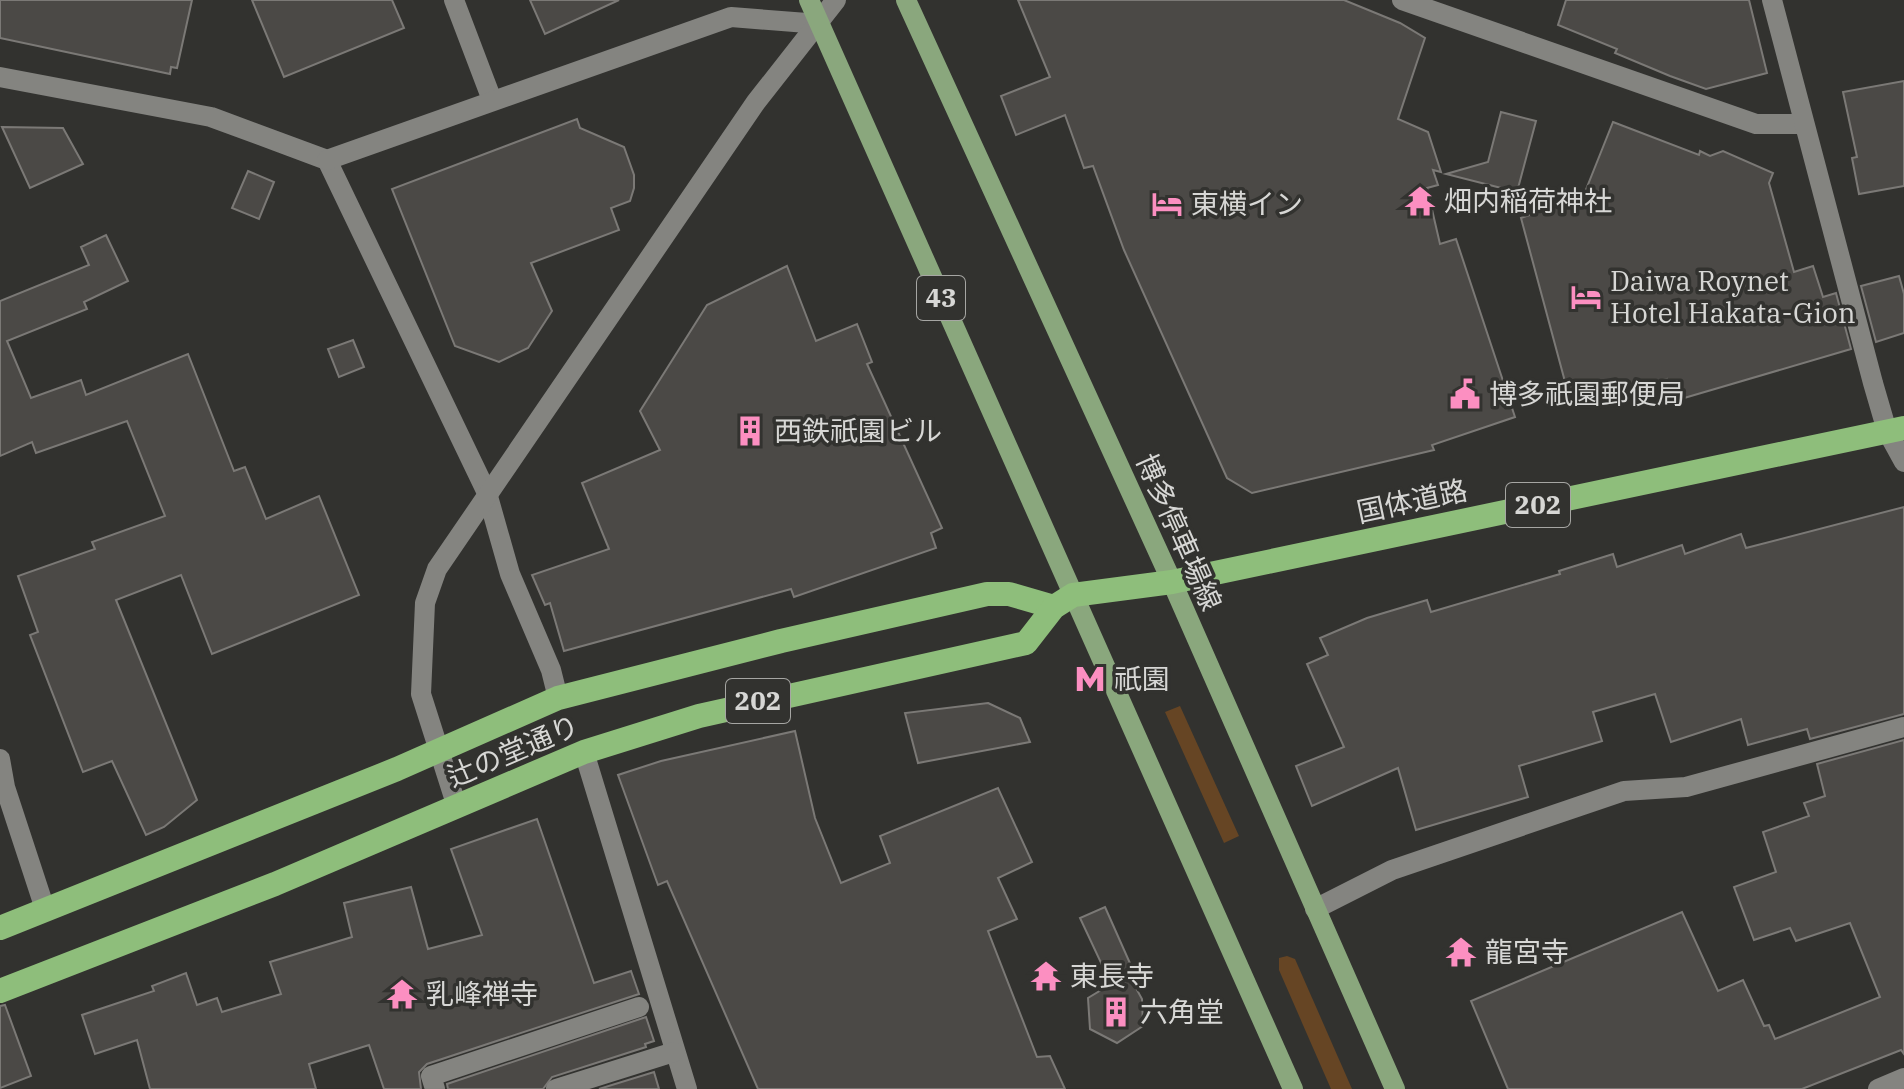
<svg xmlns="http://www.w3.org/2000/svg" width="1904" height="1089" font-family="'IBM Plex Serif','Noto Sans JP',serif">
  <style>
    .green { fill: #664524 }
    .building { fill: #4b4946; stroke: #7b7976; stroke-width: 2 }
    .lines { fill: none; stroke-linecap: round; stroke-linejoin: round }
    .minor { stroke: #848480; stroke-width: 20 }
    .major { stroke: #8aa77d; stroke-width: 20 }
    .highway { stroke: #8ebe7b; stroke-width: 24 }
    .labels { text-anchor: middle; stroke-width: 7; stroke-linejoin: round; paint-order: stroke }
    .shield { fill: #32322f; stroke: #a6a6a3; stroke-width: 2 }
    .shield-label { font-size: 26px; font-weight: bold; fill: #d7d7d5 }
    .poi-label { font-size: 28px; fill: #d7d7d5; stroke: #32322f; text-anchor: start }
    .street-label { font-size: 28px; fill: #d7d7d5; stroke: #32322f }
  </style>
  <rect width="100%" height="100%" fill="#32322f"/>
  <g class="green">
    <polygon points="1180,706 1239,836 1224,843 1165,712"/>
    <polygon points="1287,956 1295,959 1352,1089 1331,1089 1279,970 1279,958"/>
  </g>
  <g class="building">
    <polygon points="0,0 192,0 177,68 171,67 170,74 0,38"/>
    <polygon points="252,0 392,0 404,28 284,77"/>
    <polygon points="530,0 619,0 545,34"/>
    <polygon points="1018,0 1344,0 1400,23 1425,38 1398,119 1428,132 1441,172 1433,170 1438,185 1427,188 1440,244 1456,239 1515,417 1432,445 1434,450 1252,493 1227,478 1124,250 1093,166 1084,168 1065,115 1016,135 1001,96 1050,77"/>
    <polygon points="1566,0 1749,0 1767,73 1706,89 1670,76 1615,53 1617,49 1558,25"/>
    <polygon points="1904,81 1904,186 1859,194 1852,158 1857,157 1843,92"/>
    <polygon points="1501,112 1536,121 1517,192 1446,174 1488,162"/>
    <polygon points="577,119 580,128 624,147 634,175 634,188 630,201 611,208 619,230 531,263 552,311 528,348 499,362 455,346 392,189"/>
    <polygon points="1613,122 1699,155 1700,151 1710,156 1723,151 1773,173 1769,183 1794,272 1813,266 1823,297 1836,293 1851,349 1674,401 1667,379 1571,404 1521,218 1583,197"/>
    <polygon points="2,127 63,128 83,164 30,188"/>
    <polygon points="248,171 274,182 259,219 232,208"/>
    <polygon points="106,235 128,281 84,302 87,309 7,341 31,398 81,380 86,395 188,354 234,471 245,467 266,519 319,496 359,595 212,654 181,575 116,600 197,800 164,827 146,835 112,761 83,772 30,635 38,632 18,576 95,549 92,542 165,516 127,421 36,453 32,442 0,456 0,301 89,265 81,247"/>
    <polygon points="787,266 816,341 857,324 872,362 867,364 942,528 931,533 936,548 794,597 791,589 564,651 550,603 545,605 532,575 609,549 582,483 660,450 640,411 707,305"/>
    <polygon points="1899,276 1904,294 1904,333 1876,342 1861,286"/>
    <polygon points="353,340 364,367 339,377 328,349"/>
    <polygon points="1904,507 1904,714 1810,739 1807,729 1748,745 1741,719 1671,742 1655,694 1593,712 1602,741 1519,766 1528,797 1416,830 1398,768 1312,806 1296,766 1344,747 1307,664 1328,655 1320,638 1367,618 1427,600 1431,612 1560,574 1559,571 1613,554 1617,567 1682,545 1685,554 1741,534 1746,548"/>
    <polygon points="988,703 1020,718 1030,742 918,763 905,713"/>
    <polygon points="795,731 815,818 841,883 890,863 880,836 998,788 1032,862 998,878 1017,919 988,931 1037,1057 1050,1056 1065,1089 758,1089 667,881 658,885 618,775 661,761"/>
    <polygon points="1904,740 1904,1054 1901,1050 1802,1089 1508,1089 1471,1001 1682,912 1718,991 1743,980 1764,1026 1769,1025 1775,1039 1880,997 1850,923 1796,941 1790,928 1754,940 1734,887 1776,872 1763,832 1809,816 1804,803 1825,796 1817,764"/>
    <polygon points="537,819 594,983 631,971 639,994 427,1064 419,1072 421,1089 384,1089 369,1045 309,1064 316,1089 150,1089 137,1040 95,1054 82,1015 154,991 152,986 186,973 197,1005 217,998 222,1012 281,994 270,962 352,937 344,903 411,887 428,949 482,935 451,849"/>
    <polygon points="1105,907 1141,988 1137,990 1142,999 1143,1026 1117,1043 1090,1029 1088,998 1111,984 1080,918"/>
    <polygon points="5,1005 31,1076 0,1088 0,1006"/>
    <polygon points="646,1017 654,1041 645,1044 646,1047 552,1077 543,1089 448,1089 447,1084"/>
    <polygon points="654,1072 659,1089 599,1089"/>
  </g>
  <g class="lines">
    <g class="minor">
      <polyline points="454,0 492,100"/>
      <polyline points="1402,0 1756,124 1802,124"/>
      <polyline points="1772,0 1873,383 1887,431 1904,462"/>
      <polyline points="0,77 211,117 327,160 487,493 510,574 551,670 558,698"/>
      <polyline points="327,160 731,17 820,24"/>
      <polyline points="584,752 687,1089"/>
      <polyline points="0,759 5,787 45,909"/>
      <polyline points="457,807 421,694 425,603 437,569 756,102 836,0"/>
      <polyline points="1315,909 1392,870 1624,791 1686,787 1904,727"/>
      <polyline points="435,1089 431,1076 639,1007"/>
      <polyline points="556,1089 674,1052"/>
      <polyline points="1878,1089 1904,1078"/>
    </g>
    <g class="major">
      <polyline points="809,0 1293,1089"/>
      <polyline points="906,0 1172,582 1395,1089"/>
    </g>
    <g class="highway">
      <polyline points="0,928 397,769 558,698 781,641 987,594 1009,594 1054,607"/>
      <polyline points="0,991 275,884 584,752 699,716 1026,643 1054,607 1073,595 1172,582 1904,428"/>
    </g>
  </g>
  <defs>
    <g id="temple-bare" transform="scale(2.4)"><path d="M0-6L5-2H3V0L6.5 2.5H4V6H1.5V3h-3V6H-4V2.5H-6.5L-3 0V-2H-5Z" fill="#fc8fc1" stroke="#32322f" stroke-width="2.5" paint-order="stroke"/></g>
    <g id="hotel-bare" transform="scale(2.4)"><path d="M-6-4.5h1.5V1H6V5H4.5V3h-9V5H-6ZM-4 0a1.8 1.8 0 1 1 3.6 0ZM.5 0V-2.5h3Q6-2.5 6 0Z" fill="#fc8fc1" stroke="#32322f" stroke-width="2.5" paint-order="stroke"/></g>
    <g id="civic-bare" transform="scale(2.4)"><path d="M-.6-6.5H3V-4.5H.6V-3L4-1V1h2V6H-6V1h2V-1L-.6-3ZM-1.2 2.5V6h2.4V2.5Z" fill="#fc8fc1" stroke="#32322f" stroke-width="2.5" paint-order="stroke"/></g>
    <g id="building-bare" transform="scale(2.4)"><path d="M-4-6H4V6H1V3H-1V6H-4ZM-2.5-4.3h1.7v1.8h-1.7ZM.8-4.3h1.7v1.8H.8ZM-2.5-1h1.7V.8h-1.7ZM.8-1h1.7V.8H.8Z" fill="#fc8fc1" stroke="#32322f" stroke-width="2.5" paint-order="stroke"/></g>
    <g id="metro-bare" transform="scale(2.4)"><path d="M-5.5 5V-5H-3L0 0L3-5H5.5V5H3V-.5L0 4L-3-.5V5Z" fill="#fc8fc1" stroke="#32322f" stroke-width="2.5" paint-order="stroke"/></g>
  </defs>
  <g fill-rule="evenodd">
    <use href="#temple-bare" x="1420" y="201"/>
    <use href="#hotel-bare" x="1167" y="204"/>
    <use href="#hotel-bare" x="1586" y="297"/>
    <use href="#civic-bare" x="1465" y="394"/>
    <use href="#building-bare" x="750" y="431"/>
    <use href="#metro-bare" x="1090" y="679"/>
    <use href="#temple-bare" x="1461" y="952"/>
    <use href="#temple-bare" x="1046" y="976"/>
    <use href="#temple-bare" x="402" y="994"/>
    <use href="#building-bare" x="1116" y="1012"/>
  </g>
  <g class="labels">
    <g class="shield">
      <rect x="917" y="276" width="48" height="44" rx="6"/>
      <rect x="1506" y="483" width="64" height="44" rx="6"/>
      <rect x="726" y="679" width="64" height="44" rx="6"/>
    </g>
    <g class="shield-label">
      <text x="941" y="307">43</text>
      <text x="1538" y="514">202</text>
      <text x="758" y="710">202</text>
    </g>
    <g class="poi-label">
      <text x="1444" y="211">畑内稲荷神社</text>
      <text x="1191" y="214">東横イン</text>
      <text x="1610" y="291">Daiwa Roynet<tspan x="1610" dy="32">Hotel Hakata-Gion</tspan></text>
      <text x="1489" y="404">博多祇園郵便局</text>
      <text x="774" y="441">西鉄祇園ビル</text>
      <text x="1114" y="689">祇園</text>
      <text x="1485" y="962">龍宮寺</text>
      <text x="1070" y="986">東長寺</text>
      <text x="426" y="1004">乳峰禅寺</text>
      <text x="1140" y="1022">六角堂</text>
    </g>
    <g class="street-label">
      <text transform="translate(1412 501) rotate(-12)" y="10">国体道路</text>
      <text transform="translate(1179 532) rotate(66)" y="10">博多停車場線</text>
      <text transform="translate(513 751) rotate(-23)" y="10">辻の堂通り</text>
    </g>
  </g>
</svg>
